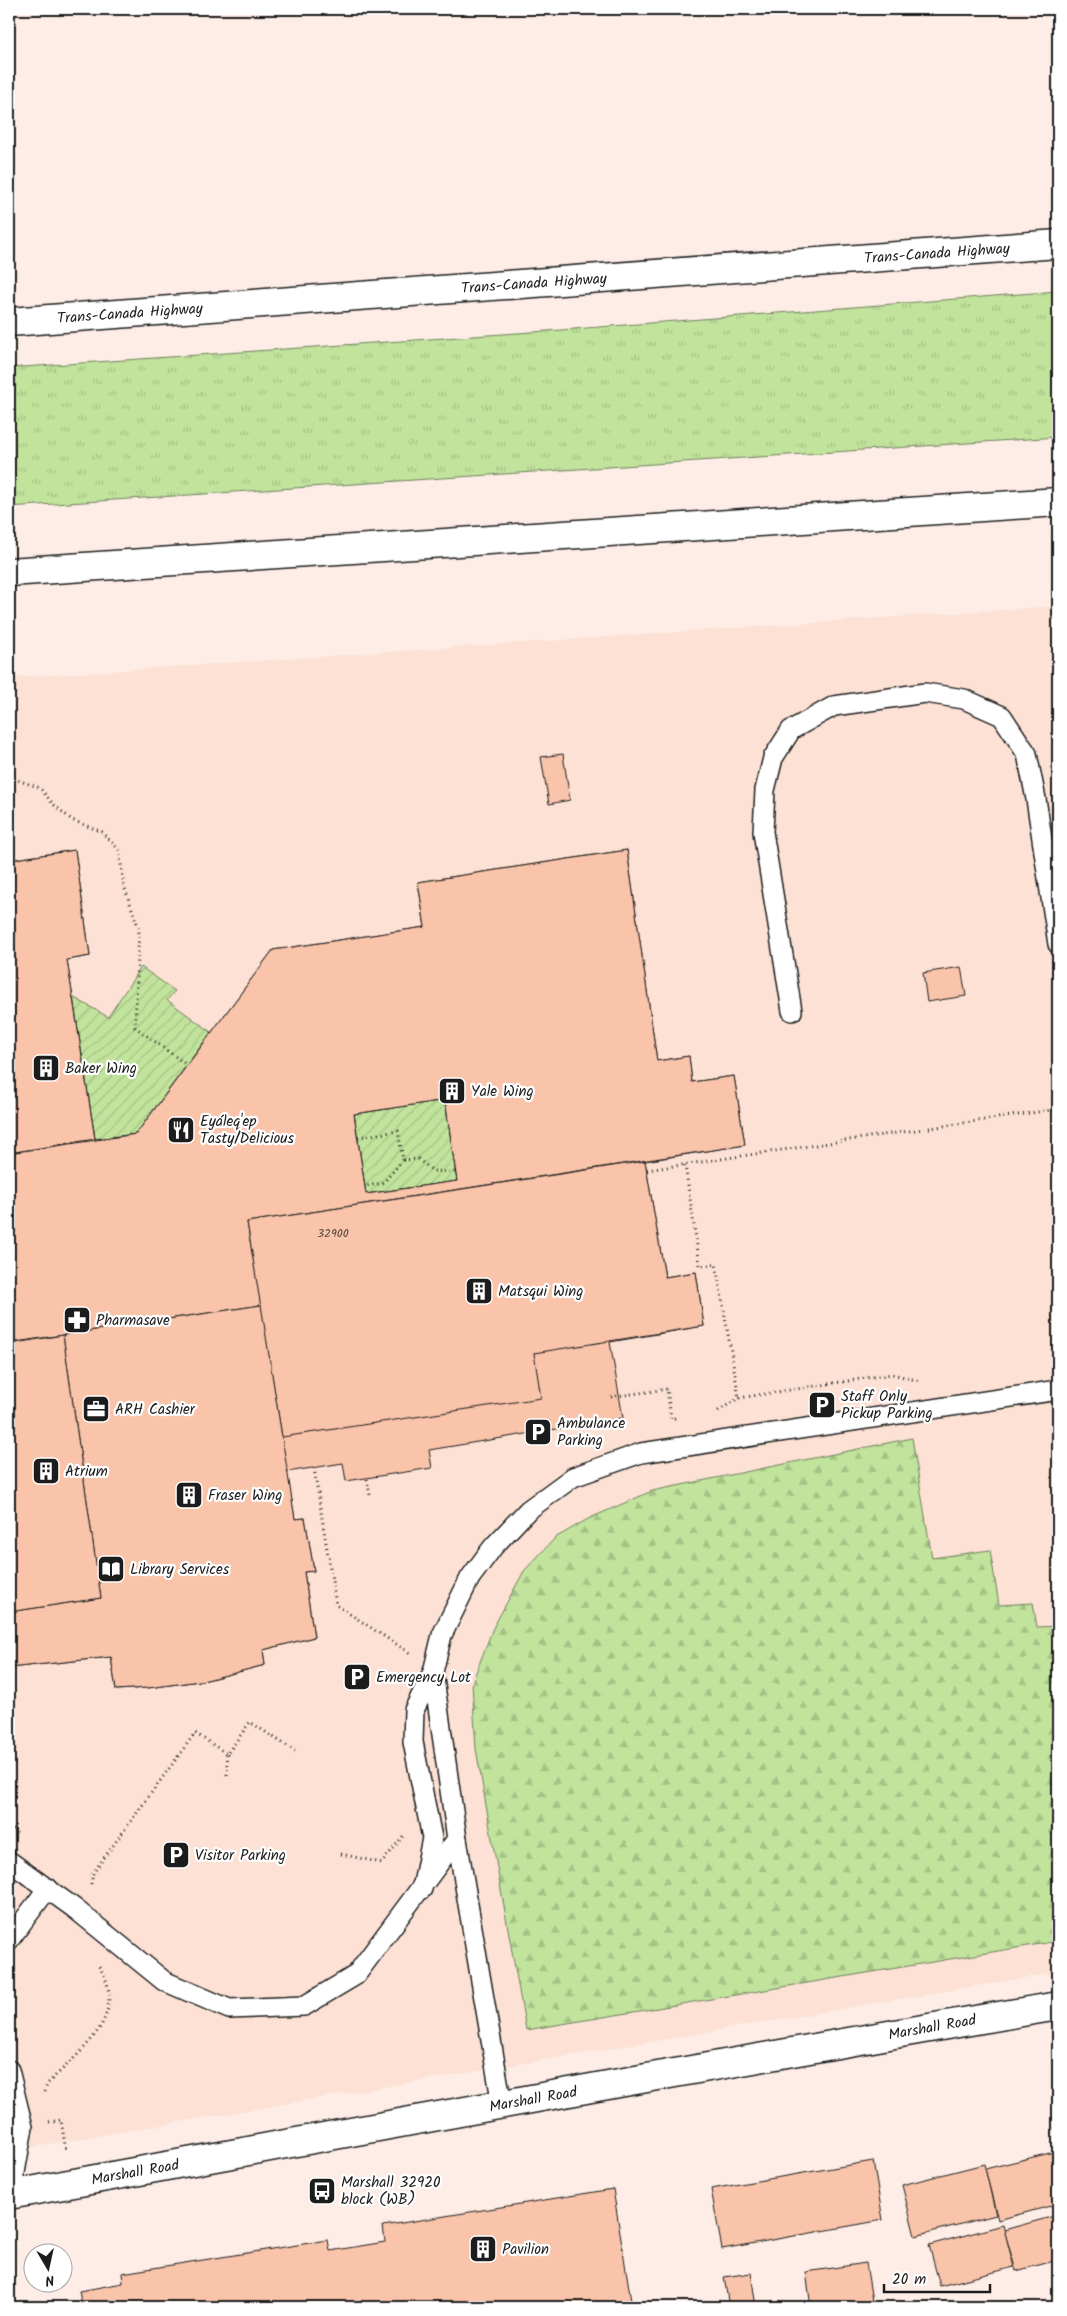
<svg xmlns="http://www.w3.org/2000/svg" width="1067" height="2316" font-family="Kalam,sans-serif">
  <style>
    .built { fill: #fce1d4 }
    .grass { fill: url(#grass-tufts); stroke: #6e805c }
    .forest { fill: url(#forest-firs); stroke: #6e805c }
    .garden { fill: url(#garden-furrows); stroke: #6e805c }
    .building { fill: #f9c4aa; stroke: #1c1c1c; fill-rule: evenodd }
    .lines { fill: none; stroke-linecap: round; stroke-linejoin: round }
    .lane-casing { stroke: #1c1c1c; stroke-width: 22 }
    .secondary-casing { stroke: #1c1c1c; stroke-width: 31 }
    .highway-casing { stroke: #1c1c1c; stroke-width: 31 }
    .path { stroke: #1c1c1c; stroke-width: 3; stroke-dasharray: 1 4; stroke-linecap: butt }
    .lane { stroke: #fff; stroke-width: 19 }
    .secondary { stroke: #fff; stroke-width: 28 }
    .highway { stroke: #fff; stroke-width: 28 }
    .labels { text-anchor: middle; stroke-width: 4.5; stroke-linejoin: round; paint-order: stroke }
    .number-label { font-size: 12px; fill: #534640 }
    .street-label { font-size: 15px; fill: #1c1c1c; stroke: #fff }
    .poi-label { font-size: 15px; fill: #1c1c1c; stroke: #fff; text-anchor: start }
  </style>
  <defs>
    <pattern id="grass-tufts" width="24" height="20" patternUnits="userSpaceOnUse" patternTransform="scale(1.25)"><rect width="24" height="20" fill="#c1e39c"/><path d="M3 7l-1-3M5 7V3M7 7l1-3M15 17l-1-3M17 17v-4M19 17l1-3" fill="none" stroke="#a5c286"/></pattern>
    <pattern id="forest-firs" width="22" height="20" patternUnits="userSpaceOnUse" patternTransform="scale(1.25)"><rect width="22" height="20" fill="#c1e39c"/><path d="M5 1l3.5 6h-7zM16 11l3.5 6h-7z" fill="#a5c286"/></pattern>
    <pattern id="garden-furrows" width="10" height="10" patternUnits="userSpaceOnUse" patternTransform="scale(1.25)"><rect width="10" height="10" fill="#c1e39c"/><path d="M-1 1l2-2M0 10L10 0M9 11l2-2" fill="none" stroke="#a5c286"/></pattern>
  </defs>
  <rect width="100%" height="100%" fill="#fdede6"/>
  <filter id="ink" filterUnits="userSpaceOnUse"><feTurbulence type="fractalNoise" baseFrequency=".02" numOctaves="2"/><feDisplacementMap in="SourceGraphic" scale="10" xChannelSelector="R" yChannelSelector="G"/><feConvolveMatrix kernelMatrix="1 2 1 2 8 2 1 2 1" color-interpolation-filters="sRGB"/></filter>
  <g filter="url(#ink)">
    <polygon class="built" points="1058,606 1058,1972 9,2151 9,678"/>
    <polygon class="grass" points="1058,291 1058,437 9,507 9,368 561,330"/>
    <polygon class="forest" points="912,1438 932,1558 990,1550 999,1605 1033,1603 1037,1627 1058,1626 1058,1941 526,2030 476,1749 472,1683 493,1628 524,1571 555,1538 588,1519 652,1491"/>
    <g class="garden">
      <polygon points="141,967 175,991 167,1000 211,1032 136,1134 95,1139 73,997 108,1017"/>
      <polygon points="445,1100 457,1181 366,1194 354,1114"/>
    </g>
    <g class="building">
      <polygon points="563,754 570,800 549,804 541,757"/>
      <path d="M75,850L90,956L67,960L95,1139L136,1134L273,950L425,927L418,882L627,850L657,1061L689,1056L692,1082L734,1076L745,1145L645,1161L665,1277L696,1272L704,1326L610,1342L623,1418L429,1450L432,1468L346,1481L343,1463L287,1472L295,1519L305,1518L314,1571L304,1572L314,1637L263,1650L265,1665L207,1680L148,1688L116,1690L111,1657L9,1668V860ZM445,1100L457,1181L366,1194L354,1114Z"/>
      <polygon points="75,850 90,956 67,960 95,1139 9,1153 9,860"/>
      <path d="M627,850L657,1061L689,1056L692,1082L734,1076L745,1145L247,1222L261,1305L9,1343V1153L136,1134L273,950L425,927L418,882ZM445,1100L457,1181L366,1194L354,1114Z"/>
      <polygon points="961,967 966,996 927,1002 923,973"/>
      <polygon points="645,1161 665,1277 696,1272 704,1326 534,1353 541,1398 282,1437 247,1222"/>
      <polygon points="261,1305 295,1519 305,1518 314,1571 304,1572 314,1637 263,1650 265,1665 207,1680 148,1688 116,1690 111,1657 9,1668 9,1612 101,1598 63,1335"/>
      <polygon points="63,1335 101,1598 9,1612 9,1344"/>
      <polygon points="1058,2151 1058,2204 998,2220 985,2169"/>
      <polygon points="873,2161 883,2220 722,2249 711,2189"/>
      <polygon points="984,2164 996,2215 915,2236 902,2185"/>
      <polygon points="613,2189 632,2307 82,2307 79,2291 123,2283 122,2273 328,2240 330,2251 385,2242 383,2226"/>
      <polygon points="1058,2215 1058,2260 1016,2271 1004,2230"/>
      <polygon points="1003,2225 1014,2267 940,2286 929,2245"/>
      <polygon points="866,2263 873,2307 811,2307 806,2272"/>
      <polygon points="751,2273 756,2307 729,2307 724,2277"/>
    </g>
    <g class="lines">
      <g class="lane-casing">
        <g id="lane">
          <polyline points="792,1011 763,832 765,790 773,758 791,730 834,706 925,693 964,699 1002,716 1027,754 1036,799 1058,944"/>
          <polyline points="457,1839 502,2105"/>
          <polyline points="9,1861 74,1908 164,1981 229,2009 304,2006 356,1975 457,1839 433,1672"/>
          <polyline points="422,1889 432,1838 413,1742 414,1710 433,1672 442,1635 470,1578 493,1547 528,1510 573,1477 641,1453 1058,1390"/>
          <polyline points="9,1940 48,1888"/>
          <polyline points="9,2070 23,2127 11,2195"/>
        </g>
      </g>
      <g class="secondary-casing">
        <path id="secondary" d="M9,2195C358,2131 708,2065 1058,2006"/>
      </g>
      <g class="highway-casing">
        <g id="highway">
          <polyline points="9,322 1058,244"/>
          <polyline points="9,572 1058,502"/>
        </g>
      </g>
      <g class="path">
        <polyline points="9,777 40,788 53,804 72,820 102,832 119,850 124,886 139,929 135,1027 187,1065"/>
        <polyline points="358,1137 398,1131 403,1160 383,1183 365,1186"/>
        <polyline points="403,1160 418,1159 433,1171 456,1172"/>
        <polyline points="685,1165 700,1266 716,1264 739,1398"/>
        <polyline points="647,1170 1058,1109"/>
        <polyline points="611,1397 667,1389 671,1419 675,1418"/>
        <polyline points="718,1411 739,1398 892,1374 920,1381"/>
        <polyline points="314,1468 336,1605 410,1653"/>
        <polyline points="367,1479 370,1495"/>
        <polyline points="227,1775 227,1754"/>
        <polyline points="9,1826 17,1833"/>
        <polyline points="341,1854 382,1863 403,1836"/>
        <polyline points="91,1884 93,1873 195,1733 227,1754 250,1722 295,1751"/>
        <path d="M44,2092L48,2083C80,2051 132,2015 98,1965"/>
        <polyline points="49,2122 61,2120 66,2151"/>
      </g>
      <use href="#lane" class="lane"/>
      <use href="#secondary" class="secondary"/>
      <use href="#highway" class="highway"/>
    </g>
  </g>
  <defs>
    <g id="building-square" transform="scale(1.4375)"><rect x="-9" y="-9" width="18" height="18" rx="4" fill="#1c1c1c" stroke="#fff"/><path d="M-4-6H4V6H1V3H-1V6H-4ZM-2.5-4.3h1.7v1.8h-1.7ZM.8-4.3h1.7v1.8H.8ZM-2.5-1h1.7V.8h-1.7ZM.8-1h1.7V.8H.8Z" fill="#fff"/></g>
    <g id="restaurant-square" transform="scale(1.4375)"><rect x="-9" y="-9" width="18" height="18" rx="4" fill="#1c1c1c" stroke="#fff"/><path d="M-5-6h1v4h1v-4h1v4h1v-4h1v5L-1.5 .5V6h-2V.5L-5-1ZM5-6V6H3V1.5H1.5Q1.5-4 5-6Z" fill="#fff"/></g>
    <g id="pharmacy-square" transform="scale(1.4375)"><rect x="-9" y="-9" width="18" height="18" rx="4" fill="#1c1c1c" stroke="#fff"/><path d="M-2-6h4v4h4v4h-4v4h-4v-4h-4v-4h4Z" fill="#fff"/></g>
    <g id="parking-square" transform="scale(1.4375)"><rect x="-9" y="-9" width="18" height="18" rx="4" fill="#1c1c1c" stroke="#fff"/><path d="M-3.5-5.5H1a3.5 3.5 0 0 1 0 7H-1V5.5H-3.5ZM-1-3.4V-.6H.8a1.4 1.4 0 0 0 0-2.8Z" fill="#fff"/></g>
    <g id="office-square" transform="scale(1.4375)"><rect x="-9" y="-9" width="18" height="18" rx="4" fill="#1c1c1c" stroke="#fff"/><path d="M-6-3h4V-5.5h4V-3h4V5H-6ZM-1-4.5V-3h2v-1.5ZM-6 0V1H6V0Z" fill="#fff"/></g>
    <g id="library-square" transform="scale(1.4375)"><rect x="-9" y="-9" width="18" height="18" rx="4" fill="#1c1c1c" stroke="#fff"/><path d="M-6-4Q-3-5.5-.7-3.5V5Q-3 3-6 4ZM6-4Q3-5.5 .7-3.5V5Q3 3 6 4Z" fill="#fff"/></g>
    <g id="bus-square" transform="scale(1.4375)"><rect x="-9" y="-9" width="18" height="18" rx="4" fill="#1c1c1c" stroke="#fff"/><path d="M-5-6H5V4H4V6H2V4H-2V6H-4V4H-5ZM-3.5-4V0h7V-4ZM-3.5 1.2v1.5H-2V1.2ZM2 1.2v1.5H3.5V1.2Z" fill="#fff"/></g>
  </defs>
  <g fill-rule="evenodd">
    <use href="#building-square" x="46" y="1068"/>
    <use href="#building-square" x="452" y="1091"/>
    <use href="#restaurant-square" x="181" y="1130"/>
    <use href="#building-square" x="479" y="1291"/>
    <use href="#pharmacy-square" x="77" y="1320"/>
    <use href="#parking-square" x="822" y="1405"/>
    <use href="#office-square" x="96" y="1409"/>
    <use href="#parking-square" x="538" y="1432"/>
    <use href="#building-square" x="46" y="1471"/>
    <use href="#building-square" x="189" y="1495"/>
    <use href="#library-square" x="111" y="1569"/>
    <use href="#parking-square" x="357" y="1677"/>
    <use href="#parking-square" x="176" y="1855"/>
    <use href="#bus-square" x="322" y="2191"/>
    <use href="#building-square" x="483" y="2249"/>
  </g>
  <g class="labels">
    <g class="number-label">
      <text x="333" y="1237">32900</text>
    </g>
    <g class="street-label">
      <text transform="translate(937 253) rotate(-4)" y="5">Trans-Canada Highway</text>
      <text transform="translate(534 283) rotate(-4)" y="5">Trans-Canada Highway</text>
      <text transform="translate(130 313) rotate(-4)" y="5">Trans-Canada Highway</text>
      <text transform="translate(932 2027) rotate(-10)" y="5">Marshall Road</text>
      <text transform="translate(533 2099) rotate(-10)" y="5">Marshall Road</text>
      <text transform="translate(135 2172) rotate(-10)" y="5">Marshall Road</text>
    </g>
    <g class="poi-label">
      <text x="65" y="1073">Baker Wing</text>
      <text x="471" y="1096">Yale Wing</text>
      <text x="200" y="1126">Eyáleq'ep<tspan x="200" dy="17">Tasty/Delicious</tspan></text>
      <text x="498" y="1296">Matsqui Wing</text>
      <text x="96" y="1325">Pharmasave</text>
      <text x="841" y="1401">Staff Only<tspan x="841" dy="17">Pickup Parking</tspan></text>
      <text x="115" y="1414">ARH Cashier</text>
      <text x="557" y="1428">Ambulance<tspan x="557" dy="17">Parking</tspan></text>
      <text x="65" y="1476">Atrium</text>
      <text x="208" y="1500">Fraser Wing</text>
      <text x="130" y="1574">Library Services</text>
      <text x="376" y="1682">Emergency Lot</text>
      <text x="195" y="1860">Visitor Parking</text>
      <text x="341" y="2187">Marshall 32920<tspan x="341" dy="17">block (WB)</tspan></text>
      <text x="502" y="2254">Pavilion</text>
    </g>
  </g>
  <rect width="1067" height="2316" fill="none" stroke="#fff" stroke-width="30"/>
  <rect x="15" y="15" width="1037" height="2286" fill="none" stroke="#1c1c1c" stroke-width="2" filter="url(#ink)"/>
  <g transform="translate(48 2268) rotate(171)"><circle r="24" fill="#ffffff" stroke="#a4a4a4"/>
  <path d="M0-4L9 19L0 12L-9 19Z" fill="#1c1c1c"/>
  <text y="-8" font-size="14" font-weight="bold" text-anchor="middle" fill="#1c1c1c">N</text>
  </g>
  <path d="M884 2284v8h106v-8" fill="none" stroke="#1c1c1c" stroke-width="2.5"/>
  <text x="892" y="2284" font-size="15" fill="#1c1c1c" stroke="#ffffff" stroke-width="4" paint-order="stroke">20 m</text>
</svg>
